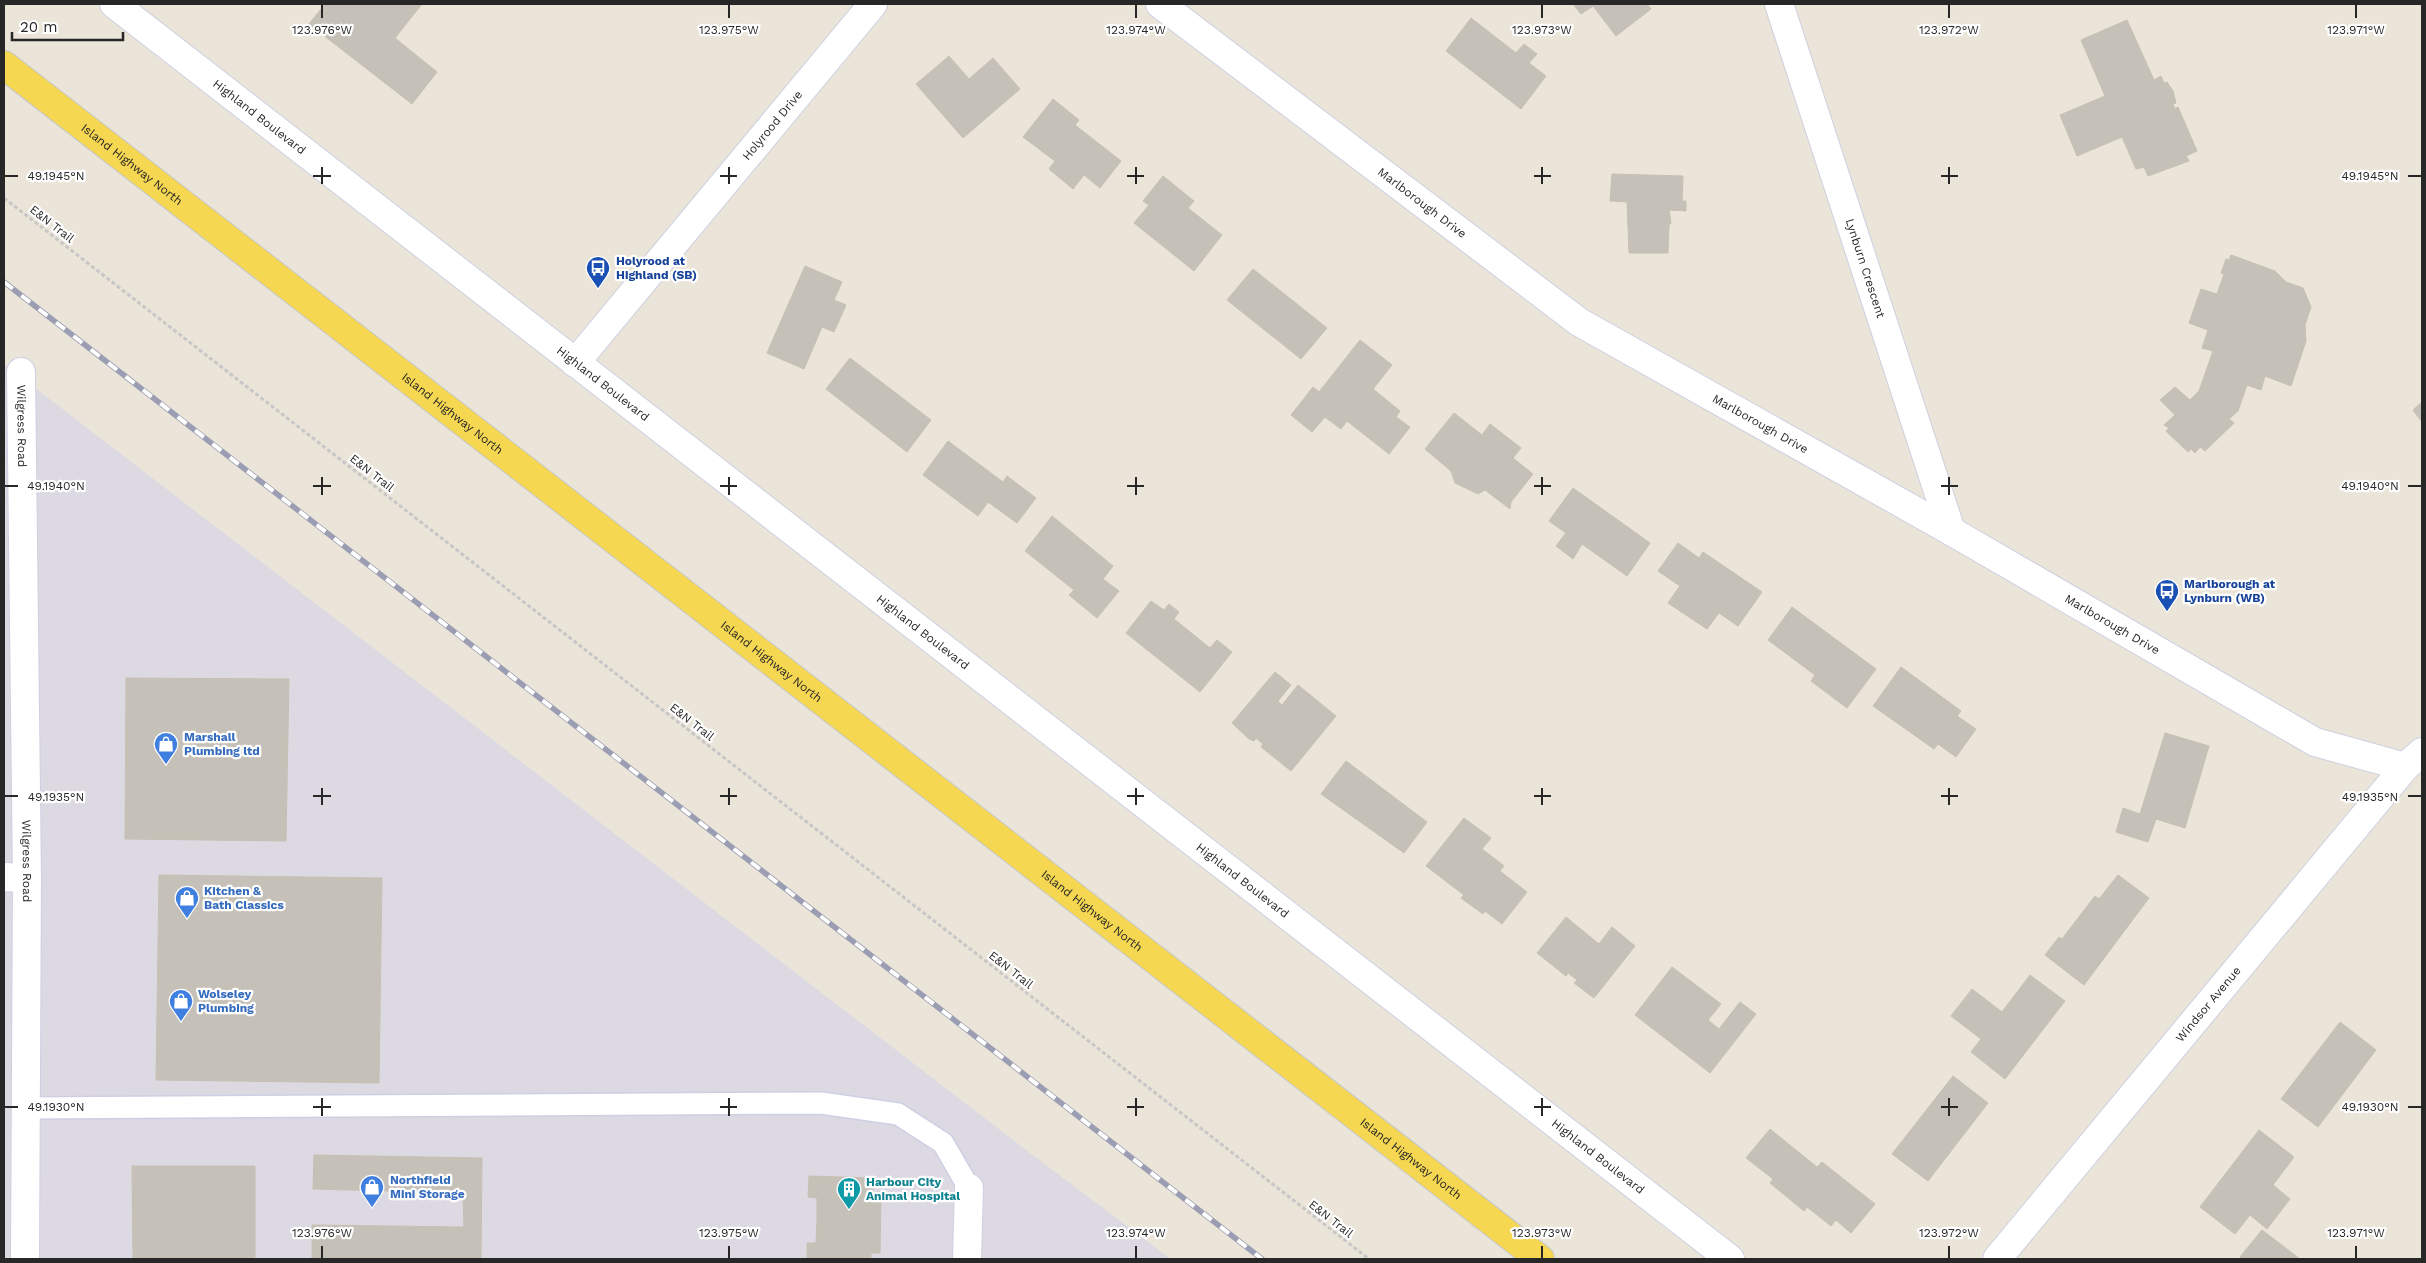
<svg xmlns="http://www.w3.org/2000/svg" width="2426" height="1263" font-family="'Work Sans',sans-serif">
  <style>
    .industrial { fill: #dcd9e3 }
    .building { fill: #c6c1b8; stroke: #c6c0b2 }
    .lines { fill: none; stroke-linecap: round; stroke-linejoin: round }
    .service-casing { stroke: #cdd0e2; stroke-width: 24 }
    .minor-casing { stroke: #cdd0e2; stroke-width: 30 }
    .primary-casing { stroke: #c7c7c7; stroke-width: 30 }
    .path { stroke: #c7c7c7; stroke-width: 3; stroke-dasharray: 4 2.5; stroke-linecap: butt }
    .service { stroke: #fff; stroke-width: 21 }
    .minor { stroke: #fff; stroke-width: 28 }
    .primary { stroke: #f5d752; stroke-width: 28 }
    .rail-casing { stroke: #9b9db3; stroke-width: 5.5 }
    .rail { stroke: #fff; stroke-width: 4; stroke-dasharray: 11; stroke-linecap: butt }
    .ticks { fill: none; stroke: #272727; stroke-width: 2 }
    .labels { text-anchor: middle; stroke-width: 4.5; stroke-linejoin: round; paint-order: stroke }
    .street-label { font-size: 12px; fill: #272727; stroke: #fff }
    .transit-label { font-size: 12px; font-weight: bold; fill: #164399; stroke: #fff; text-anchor: start }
    .shop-label { font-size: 12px; font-weight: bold; fill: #366cbe; stroke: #fff; text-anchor: start }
    .culture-label { font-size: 12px; font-weight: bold; fill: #0d838f; stroke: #fff; text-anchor: start }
    .ticks-label { font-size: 12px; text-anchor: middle; fill: #272727; stroke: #fff; stroke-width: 4.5; stroke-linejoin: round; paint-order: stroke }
  </style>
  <rect width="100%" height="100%" fill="#ebe4d8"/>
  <polygon class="industrial" points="4,364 1030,1153 1171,1259 4,1259"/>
  <g class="building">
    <polygon points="325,4 422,4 395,38 437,72 412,104 309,24"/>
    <polygon points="1573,4 1647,4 1651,9 1616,36 1593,6 1581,14"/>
    <polygon points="1471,18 1516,53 1524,44 1537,54 1529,63 1546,76 1521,109 1446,51"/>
    <polygon points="2127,20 2154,80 2161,76 2164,83 2167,82 2173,91 2176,103 2173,104 2175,109 2178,107 2197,151 2186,156 2189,161 2148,176 2144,167 2136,169 2122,137 2077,156 2060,115 2105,96 2081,40"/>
    <polygon points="949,56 969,79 993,58 1020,89 963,138 916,84"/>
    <polygon points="1053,99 1079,120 1075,125 1121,161 1100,188 1084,175 1073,189 1049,169 1055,161 1023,137"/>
    <polygon points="1612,174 1683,176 1682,201 1686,201 1686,211 1669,210 1671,223 1669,225 1668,253 1629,253 1627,202 1610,201"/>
    <polygon points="1163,176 1194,201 1188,208 1222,235 1194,271 1134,223 1149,205 1143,201"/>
    <polygon points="2231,255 2275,271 2286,282 2303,288 2311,307 2305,325 2306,341 2291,386 2265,376 2261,390 2247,385 2238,411 2229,419 2234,423 2205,451 2200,447 2195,453 2191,449 2188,452 2166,431 2169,428 2164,425 2175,415 2160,400 2175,387 2190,400 2199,391 2213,351 2202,348 2208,330 2189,323 2201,289 2217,294 2224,274 2221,273 2226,259 2229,260"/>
    <polygon points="805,266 842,282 834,300 846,305 834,332 822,327 804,369 767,353"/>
    <polygon points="1253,269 1327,328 1301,359 1227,300"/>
    <polygon points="1360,340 1392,365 1373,389 1400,411 1396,417 1410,427 1389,454 1347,421 1341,429 1325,417 1312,432 1291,415 1313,387 1319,392"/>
    <polygon points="850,358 931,420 907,452 826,389"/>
    <polygon points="2422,402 2422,422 2413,410"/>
    <polygon points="1454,413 1482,435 1490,424 1521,448 1513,458 1533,474 1511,502 1510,509 1485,490 1478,494 1455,483 1451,471 1425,449"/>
    <polygon points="948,441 1003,482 1007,476 1036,498 1017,523 988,502 978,516 923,475"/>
    <polygon points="1573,488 1650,543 1627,576 1582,544 1573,559 1556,546 1566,533 1549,521"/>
    <polygon points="1052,516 1113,566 1103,579 1119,591 1097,618 1069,595 1074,590 1025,551"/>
    <polygon points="1678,543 1699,558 1703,552 1762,592 1738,626 1719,613 1707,629 1668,603 1680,586 1658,571"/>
    <polygon points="1151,601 1164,610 1169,604 1179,612 1174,619 1210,648 1217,640 1232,652 1200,692 1126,633"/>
    <polygon points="1792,607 1876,669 1847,708 1811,681 1815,675 1768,640"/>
    <polygon points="1901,667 1961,711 1957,716 1976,729 1956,757 1938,744 1934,749 1873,706"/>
    <polygon points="1275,672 1291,685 1278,701 1282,705 1298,685 1336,716 1291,771 1261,747 1263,744 1256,738 1254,741 1249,739 1232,723"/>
    <polygon points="126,678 289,679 286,841 125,839"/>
    <polygon points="2165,733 2209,746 2185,828 2156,819 2148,842 2116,832 2123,808 2140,814"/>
    <polygon points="1346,761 1427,822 1404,853 1321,794"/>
    <polygon points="1464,818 1491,838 1482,849 1504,866 1500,871 1527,892 1502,924 1485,911 1483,914 1461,898 1464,895 1426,866"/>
    <polygon points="159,875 382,878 379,1083 156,1080"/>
    <polygon points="2118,875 2149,898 2084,985 2045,955 2059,937 2062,939 2095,896 2099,899"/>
    <polygon points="1566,917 1599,944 1612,927 1635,946 1594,998 1574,983 1577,980 1568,973 1566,976 1537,953"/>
    <polygon points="1672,967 1721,1004 1708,1020 1719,1029 1740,1002 1756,1014 1710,1073 1635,1015"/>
    <polygon points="2030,975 2065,1001 2005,1079 1971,1052 1981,1039 1951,1016 1972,989 2002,1012"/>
    <polygon points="2340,1022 2376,1050 2318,1127 2281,1099"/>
    <polygon points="1953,1076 1988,1103 1928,1181 1892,1154"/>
    <polygon points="1770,1129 1817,1167 1822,1162 1875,1204 1851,1233 1836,1220 1831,1226 1807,1207 1804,1211 1770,1183 1773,1179 1746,1158"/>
    <polygon points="2259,1130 2294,1157 2273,1185 2290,1199 2267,1229 2250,1215 2235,1234 2200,1207"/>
    <polygon points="314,1155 482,1158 481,1259 312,1259 312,1225 464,1227 463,1193 313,1189"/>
    <polygon points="132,1166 255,1166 255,1259 133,1259"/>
    <polygon points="809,1176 874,1178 873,1192 881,1192 880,1253 871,1253 871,1259 807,1259 807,1243 816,1243 817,1221 817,1198 808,1197"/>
    <polygon points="2262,1230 2300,1259 2242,1259 2240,1257"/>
  </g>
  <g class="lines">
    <g class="service-casing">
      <polyline id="service" points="26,1108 821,1103 898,1114 943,1143 969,1188"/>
    </g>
    <g class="minor-casing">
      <g id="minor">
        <path id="s1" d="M114,4L1730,1259"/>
        <path id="s2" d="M1160,4L1579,322L1951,531L2315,742L2405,767"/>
        <path id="s3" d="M1779,4L1951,531"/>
        <path id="s4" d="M575,363L873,4"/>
        <path id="s5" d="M21,372L27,878L25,1259"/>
        <polyline points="4,877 27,878"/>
        <polyline points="967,1259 969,1188"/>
        <path id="s6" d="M1997,1259L2405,767L2422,752"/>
      </g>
    </g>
    <g class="primary-casing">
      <g id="primary">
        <path id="s7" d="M4,65L1540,1259"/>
      </g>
    </g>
    <polyline class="path" points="4,198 1369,1259"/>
    <use href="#service" class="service"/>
    <use href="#minor" class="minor"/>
    <use href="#primary" class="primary"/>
    <g class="rail-casing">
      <polyline id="rail" points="4,282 1262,1259"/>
    </g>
    <use href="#rail" class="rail"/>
  </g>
  <path class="ticks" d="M322,5V18M729,5V18M1136,5V18M1542,5V18M1949,5V18M2356,5V18M322,167V184M729,167V184M1136,167V184M1542,167V184M1949,167V184M5,176H18M313,176H331M720,176H737M1127,176H1144M1534,176H1551M1941,176H1958M2408,176H2421M322,477V495M729,477V495M1136,477V495M1542,477V495M1949,477V495M5,486H18M313,486H331M720,486H737M1127,486H1144M1534,486H1551M1941,486H1958M2408,486H2421M322,788V805M729,788V805M1136,788V805M1542,788V805M1949,788V805M5,796H18M313,796H331M720,796H737M1127,796H1144M1534,796H1551M1941,796H1958M2408,796H2421M322,1098V1116M729,1098V1116M1136,1098V1116M1542,1098V1116M1949,1098V1116M5,1107H18M313,1107H331M720,1107H737M1127,1107H1144M1534,1107H1551M1941,1107H1958M2408,1107H2421M322,1246V1258M729,1246V1258M1136,1246V1258M1542,1246V1258M1949,1246V1258M2356,1246V1258"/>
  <defs>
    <g id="bus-pin" transform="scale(1.25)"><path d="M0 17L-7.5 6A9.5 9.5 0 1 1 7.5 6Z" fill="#1a4fb4" stroke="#fff"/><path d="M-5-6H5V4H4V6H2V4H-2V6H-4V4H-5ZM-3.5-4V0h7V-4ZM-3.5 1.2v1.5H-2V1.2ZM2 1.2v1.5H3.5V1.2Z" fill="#fff"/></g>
    <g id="shop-pin" transform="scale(1.25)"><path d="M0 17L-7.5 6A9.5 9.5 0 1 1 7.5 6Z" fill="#3f7fe0" stroke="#fff"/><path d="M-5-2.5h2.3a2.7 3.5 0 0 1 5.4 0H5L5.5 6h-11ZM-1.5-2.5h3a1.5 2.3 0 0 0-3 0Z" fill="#fff"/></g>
    <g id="building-pin" transform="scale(1.25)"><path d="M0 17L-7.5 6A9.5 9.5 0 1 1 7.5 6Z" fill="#0f9aa8" stroke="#fff"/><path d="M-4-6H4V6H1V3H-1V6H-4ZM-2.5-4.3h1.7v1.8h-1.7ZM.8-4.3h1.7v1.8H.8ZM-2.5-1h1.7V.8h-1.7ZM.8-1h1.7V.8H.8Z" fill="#fff"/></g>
  </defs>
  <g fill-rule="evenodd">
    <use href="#bus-pin" x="598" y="268"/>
    <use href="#bus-pin" x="2167" y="591"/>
    <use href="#shop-pin" x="166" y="744"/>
    <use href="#shop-pin" x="187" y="898"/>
    <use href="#shop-pin" x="181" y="1001"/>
    <use href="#shop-pin" x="372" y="1187"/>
    <use href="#building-pin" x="849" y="1189"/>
  </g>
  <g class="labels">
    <g class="street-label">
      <text dy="4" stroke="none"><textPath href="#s1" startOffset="184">Highland Boulevard</textPath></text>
      <text dy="4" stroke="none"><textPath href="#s4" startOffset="309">Holyrood Drive</textPath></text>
      <text dy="4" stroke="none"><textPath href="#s7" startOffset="162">Island Highway North</textPath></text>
      <text dy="4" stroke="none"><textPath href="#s2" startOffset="329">Marlborough Drive</textPath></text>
      <text transform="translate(52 224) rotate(38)" y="4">E&amp;N Trail</text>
      <text dy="4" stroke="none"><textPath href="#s3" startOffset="278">Lynburn Crescent</textPath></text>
      <text dy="4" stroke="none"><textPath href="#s1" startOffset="619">Highland Boulevard</textPath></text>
      <text dy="4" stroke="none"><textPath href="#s7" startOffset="568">Island Highway North</textPath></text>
      <text dy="4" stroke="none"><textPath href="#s2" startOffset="734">Marlborough Drive</textPath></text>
      <text dy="4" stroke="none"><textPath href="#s5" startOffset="54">Wilgress Road</textPath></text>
      <text transform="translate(372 473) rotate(38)" y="4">E&amp;N Trail</text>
      <text dy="4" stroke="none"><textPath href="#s2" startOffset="1139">Marlborough Drive</textPath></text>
      <text dy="4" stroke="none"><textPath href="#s1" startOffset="1024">Highland Boulevard</textPath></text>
      <text dy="4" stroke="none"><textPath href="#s7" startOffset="972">Island Highway North</textPath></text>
      <text transform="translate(692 722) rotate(38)" y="4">E&amp;N Trail</text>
      <text dy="4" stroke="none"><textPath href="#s5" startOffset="489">Wilgress Road</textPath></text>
      <text dy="4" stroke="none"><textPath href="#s1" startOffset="1429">Highland Boulevard</textPath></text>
      <text dy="4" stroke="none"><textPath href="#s7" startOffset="1378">Island Highway North</textPath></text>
      <text transform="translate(1011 970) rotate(38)" y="4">E&amp;N Trail</text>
      <text dy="4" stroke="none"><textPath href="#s6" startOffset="331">Windsor Avenue</textPath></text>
      <text dy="4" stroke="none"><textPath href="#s1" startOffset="1879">Highland Boulevard</textPath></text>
      <text dy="4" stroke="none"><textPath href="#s7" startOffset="1782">Island Highway North</textPath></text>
      <text transform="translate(1331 1219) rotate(38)" y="4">E&amp;N Trail</text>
    </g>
    <g class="transit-label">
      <text x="616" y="265">Holyrood at<tspan x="616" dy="14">Highland (SB)</tspan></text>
      <text x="2184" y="588">Marlborough at<tspan x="2184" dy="14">Lynburn (WB)</tspan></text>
    </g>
    <g class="shop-label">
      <text x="184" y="741">Marshall<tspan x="184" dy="14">Plumbing ltd</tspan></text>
      <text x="204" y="895">Kitchen &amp;<tspan x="204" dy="14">Bath Classics</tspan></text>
      <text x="198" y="998">Wolseley<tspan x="198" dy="14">Plumbing</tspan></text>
      <text x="390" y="1184">Northfield<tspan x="390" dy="14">Mini Storage</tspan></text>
    </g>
    <g class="culture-label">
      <text x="866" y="1186">Harbour City<tspan x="866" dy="14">Animal Hospital</tspan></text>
    </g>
  </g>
  <g class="ticks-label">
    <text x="322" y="34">123.976°W</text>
    <text x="729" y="34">123.975°W</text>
    <text x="1136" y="34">123.974°W</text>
    <text x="1542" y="34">123.973°W</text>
    <text x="1949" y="34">123.972°W</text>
    <text x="2356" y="34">123.971°W</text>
    <text x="56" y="180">49.1945°N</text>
    <text x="2370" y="180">49.1945°N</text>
    <text x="56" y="490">49.1940°N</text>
    <text x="2370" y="490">49.1940°N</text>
    <text x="56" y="801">49.1935°N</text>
    <text x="2370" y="801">49.1935°N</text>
    <text x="56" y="1111">49.1930°N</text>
    <text x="2370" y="1111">49.1930°N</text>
    <text x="322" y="1237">123.976°W</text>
    <text x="729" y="1237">123.975°W</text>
    <text x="1136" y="1237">123.974°W</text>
    <text x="1542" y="1237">123.973°W</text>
    <text x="1949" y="1237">123.972°W</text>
    <text x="2356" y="1237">123.971°W</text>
  </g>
  <rect width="2426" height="1263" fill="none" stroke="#272727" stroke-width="10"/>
  <path d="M12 32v8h111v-8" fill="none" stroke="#272727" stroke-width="2.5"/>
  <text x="20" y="32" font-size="15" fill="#272727" stroke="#ffffff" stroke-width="4" paint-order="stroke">20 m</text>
</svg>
